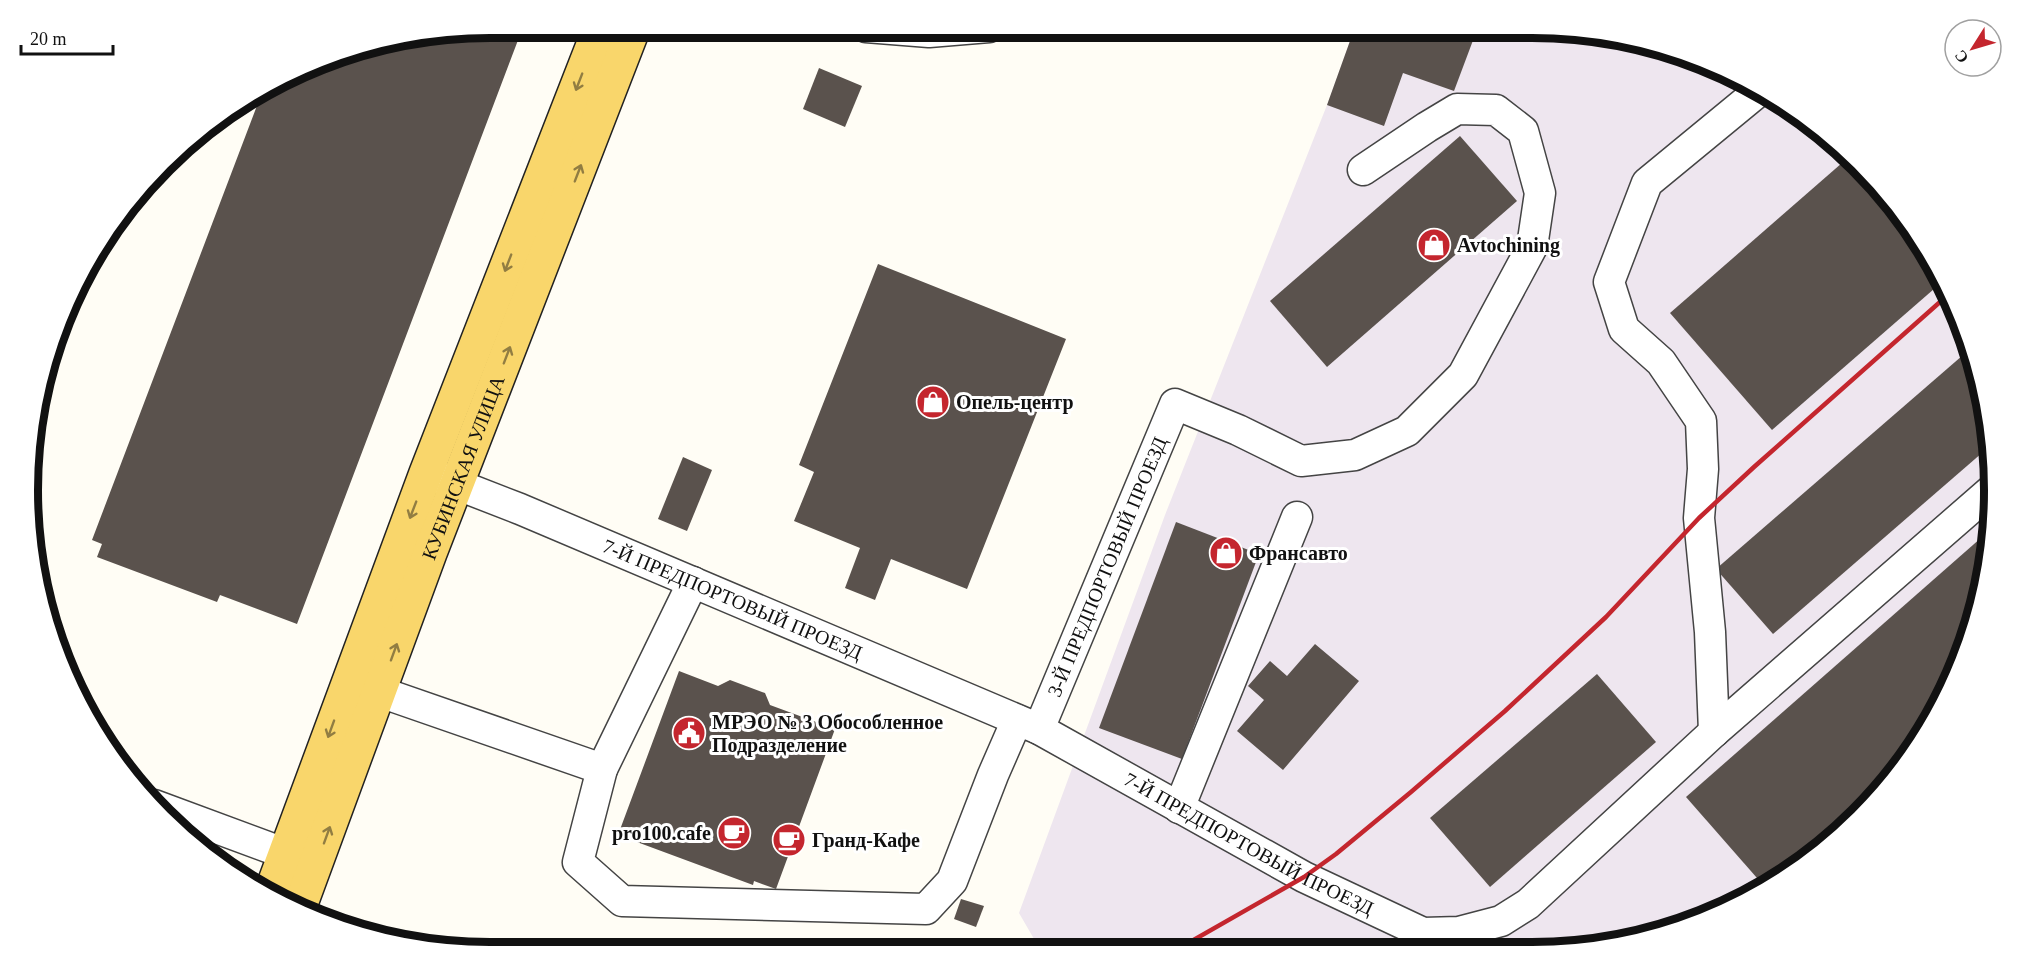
<svg xmlns="http://www.w3.org/2000/svg" width="2021" height="980" font-family="'Times New Roman',serif">
  <style>
    .industrial { fill: #eee6ef }
    .building { fill: #5a524d }
    .lines { fill: none; stroke-linecap: round; stroke-linejoin: round }
    .minor-casing { stroke: #444; stroke-width: 33 }
    .major-casing { stroke: #222; stroke-width: 36 }
    .minor { stroke: #fff; stroke-width: 30 }
    .major { stroke: #f9d66b; stroke-width: 33 }
    .rail { stroke: #c4262e; stroke-width: 4.5 }
    .oneway { stroke: #917d42 }
    .labels { text-anchor: middle; stroke-width: 6; stroke-linejoin: round; paint-order: stroke }
    .poi-label { font-size: 20px; font-weight: bold; fill: #111; stroke: #fff; text-anchor: start }
    .street-label { font-size: 20px; fill: #111; stroke: #fff }
    .rim { fill: none; stroke: #111; stroke-width: 8 }
  </style>
  <rect width="100%" height="100%" fill="#fffdf5"/>
  <polygon class="industrial" points="1355,27 1531,27 1622,36 1708,62 1789,105 1859,163 1916,233 1959,313 1985,400 1994,490 1985,581 1899,772 1813,857 1708,918 1592,949 1041,951 1019,913 1165,515 1327,105"/>
  <g class="building">
    <polygon points="490,27 523,27 297,624 220,595 217,602 97,557 102,544 92,540 261,95 341,52"/>
    <polygon points="1355,27 1478,27 1454,91 1403,73 1384,126 1327,105"/>
    <polygon points="819,68 862,86 845,127 803,109"/>
    <polygon points="1460,136 1517,201 1327,367 1270,301"/>
    <polygon points="1850,156 1859,163 1916,233 1942,282 1772,430 1670,313"/>
    <polygon points="878,264 1066,339 967,589 891,559 875,600 845,588 860,548 794,521 814,472 799,465"/>
    <polygon points="1970,349 1985,400 1990,446 1773,634 1716,569"/>
    <polygon points="683,457 712,470 687,531 658,519"/>
    <polygon points="1176,522 1259,554 1182,759 1099,728"/>
    <polygon points="1990,530 1985,581 1959,667 1899,772 1812,858 1764,886 1686,797"/>
    <polygon points="1315,644 1359,681 1283,770 1237,731 1264,700 1248,686 1270,661 1287,676"/>
    <polygon points="679,671 718,686 730,680 765,693 770,705 835,729 776,889 754,881 753,885 618,835"/>
    <polygon points="1597,674 1656,742 1490,887 1430,818"/>
    <polygon points="961,899 984,906 976,927 954,919"/>
  </g>
  <g class="lines">
    <g class="minor-casing">
      <g id="minor">
        <polyline points="866,27 929,32 989,27"/>
        <path id="s1" d="M435,476L520,509L1039,729L1304,877L1423,933L1459,932L1501,921L1528,904L1714,732L1994,488"/>
        <polyline points="357,684 602,769 693,582"/>
        <path id="s2" d="M1039,729L1175,404L1238,430L1301,461L1355,455L1407,431L1463,375L1532,247L1540,193L1523,131L1496,110L1457,109L1427,127L1363,170"/>
        <polyline points="1714,732 1710,632 1699,518 1703,469 1701,421 1661,362 1624,329 1609,282 1647,183 1760,90"/>
        <polyline points="602,769 578,862 622,901 926,909 952,881 993,775 1017,720"/>
        <polyline points="154,805 308,862"/>
        <polyline points="1179,808 1297,517"/>
      </g>
    </g>
    <g class="major-casing">
      <g id="major">
        <polyline points="271,892 426,473 600,27"/>
        <path id="s3" d="M299,909L430,553L634,27"/>
      </g>
    </g>
    <use href="#minor" class="minor"/>
    <use href="#major" class="major"/>
    <polyline class="rail" points="1176,950 1304,877 1336,854 1411,792 1505,711 1606,617 1699,518 1754,467 1949,294"/>
  </g>
  <defs><path id="oneway-shaft" d="M-6 0H5M1.5-3L5.5 0L1.5 3" fill="none" stroke-width="1.6" stroke-linecap="round" stroke-linejoin="round" transform="scale(1.5)"/></defs>
  <g class="oneway">
    <use href="#oneway-shaft" transform="translate(579 82) rotate(111)"/>
    <use href="#oneway-shaft" transform="translate(578 173) rotate(-69)"/>
    <use href="#oneway-shaft" transform="translate(508 263) rotate(111)"/>
    <use href="#oneway-shaft" transform="translate(507 355) rotate(-69)"/>
    <use href="#oneway-shaft" transform="translate(413 510) rotate(111)"/>
    <use href="#oneway-shaft" transform="translate(394 652) rotate(-70)"/>
    <use href="#oneway-shaft" transform="translate(331 729) rotate(110)"/>
    <use href="#oneway-shaft" transform="translate(327 835) rotate(-70)"/>
  </g>
  <defs>
    <g id="shop-disc" transform="scale(1.725)"><circle r="9.5" fill="#c4262e" stroke="#fff"/><path d="M-5-2.5h2.3a2.7 3.5 0 0 1 5.4 0H5L5.5 6h-11ZM-1.5-2.5h3a1.5 2.3 0 0 0-3 0Z" fill="#fff"/></g>
    <g id="civic-disc" transform="scale(1.725)"><circle r="9.5" fill="#c4262e" stroke="#fff"/><path d="M-.6-6.5H3V-4.5H.6V-3L4-1V1h2V6H-6V1h2V-1L-.6-3ZM-1.2 2.5V6h2.4V2.5Z" fill="#fff"/></g>
    <g id="cafe-disc" transform="scale(1.725)"><circle r="9.5" fill="#c4262e" stroke="#fff"/><path d="M-5.5-4.5H6V0H3Q3 3.5 0 3.5H-2.5Q-5.5 3.5-5.5 0ZM3-3.2v2h1.7v-2ZM-6 4.5H4V6H-6Z" fill="#fff"/></g>
  </defs>
  <g fill-rule="evenodd">
    <use href="#shop-disc" x="1434" y="245"/>
    <use href="#shop-disc" x="933" y="402"/>
    <use href="#shop-disc" x="1226" y="553"/>
    <use href="#civic-disc" x="689" y="733"/>
    <use href="#cafe-disc" x="734" y="833"/>
    <use href="#cafe-disc" x="789" y="840"/>
  </g>
  <g class="labels">
    <g class="poi-label">
      <text x="1457" y="252">Avtochining</text>
      <text x="956" y="409">Опель-центр</text>
      <text x="1249" y="560">Франсавто</text>
      <text x="712" y="729">МРЭО № 3 Обособленное<tspan x="712" dy="23">Подразделение</tspan></text>
      <text x="711" y="840" text-anchor="end">pro100.cafe</text>
      <text x="812" y="847">Гранд-Кафе</text>
    </g>
    <g class="street-label">
      <text dy="7" stroke="none"><textPath href="#s3" startOffset="471">КУБИНСКАЯ УЛИЦА</textPath></text>
      <text dy="7" stroke="none"><textPath href="#s2" startOffset="176">3-Й ПРЕДПОРТОВЫЙ ПРОЕЗД</textPath></text>
      <text dy="7" stroke="none"><textPath href="#s1" startOffset="322">7-Й ПРЕДПОРТОВЫЙ ПРОЕЗД</textPath></text>
      <text dy="7" stroke="none"><textPath href="#s1" startOffset="894">7-Й ПРЕДПОРТОВЫЙ ПРОЕЗД</textPath></text>
    </g>
  </g>
  <path d="M0 0H2021V980H0ZM490 38H1532A452 452 0 0 1 1984 490V490A452 452 0 0 1 1532 942H490A452 452 0 0 1 38 490V490A452 452 0 0 1 490 38Z" fill="#fff" fill-rule="evenodd"/>
  <path class="rim" d="M490 38H1532A452 452 0 0 1 1984 490V490A452 452 0 0 1 1532 942H490A452 452 0 0 1 38 490V490A452 452 0 0 1 490 38Z"/>
  <g transform="translate(1973 48) rotate(233)"><circle r="28" fill="#ffffff" stroke="#a0a0a0" stroke-width="1.5"/>
  <path d="M0-4.5L10 22L0 15L-10 22Z" fill="#c4262e"/>
  <text y="-9" font-size="16" font-weight="bold" text-anchor="middle" fill="#111111">С</text>
  </g>
  <path d="M21 45v9h92v-9" fill="none" stroke="#111111" stroke-width="3"/>
  <text x="30" y="45" font-size="18" fill="#111111" stroke="#ffffff" stroke-width="4.5" paint-order="stroke">20 m</text>
</svg>
